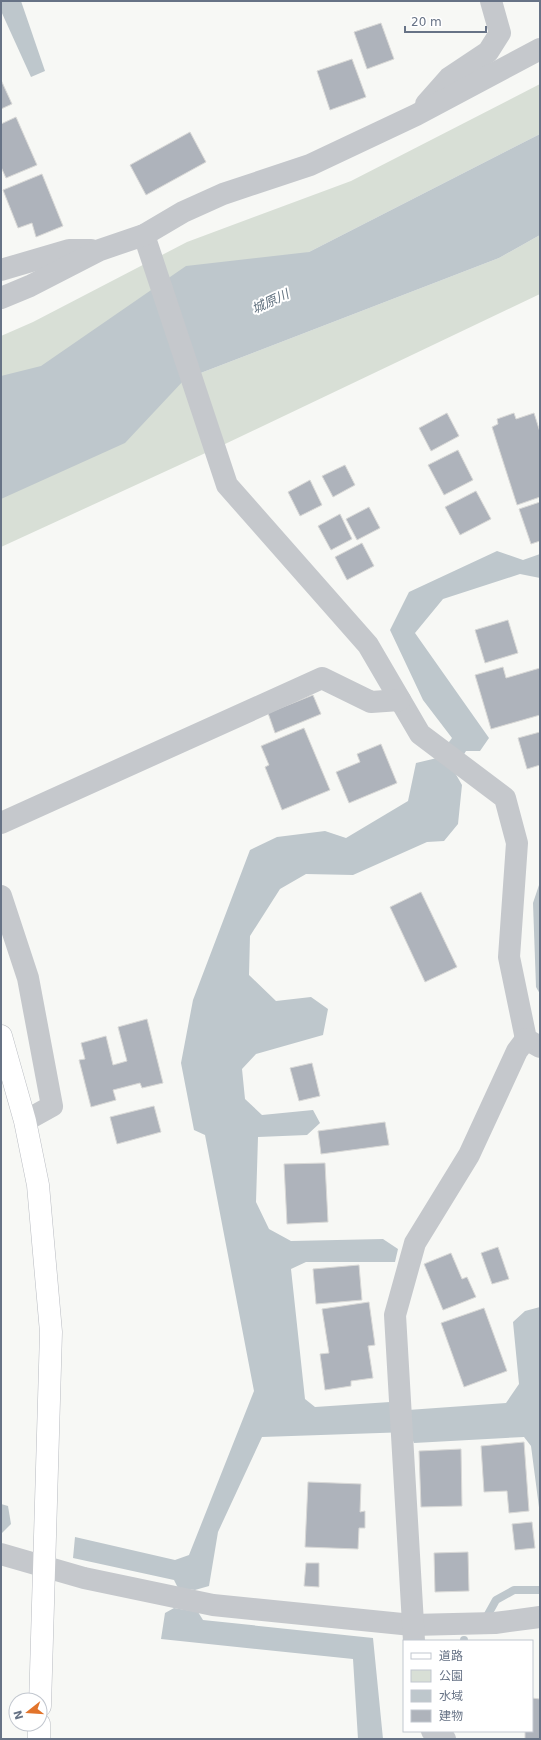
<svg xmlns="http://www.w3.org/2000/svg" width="541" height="1740" font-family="'DejaVu Sans','Noto Sans JP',sans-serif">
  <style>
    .green { fill: #d8dfd6 }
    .water { fill: #bec7cc }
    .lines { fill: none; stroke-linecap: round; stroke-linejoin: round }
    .stream { stroke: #bec7cc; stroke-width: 8 }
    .building { fill: #aeb3bb; stroke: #d9d9d7 }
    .secondary-casing { stroke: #b8bbc1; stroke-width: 23 }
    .street { stroke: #c5c8cc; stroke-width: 22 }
    .secondary { stroke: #fff; stroke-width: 22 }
    .labels { text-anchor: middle; stroke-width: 4; stroke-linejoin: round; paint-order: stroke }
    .water-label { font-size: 13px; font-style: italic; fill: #637381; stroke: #fff }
  </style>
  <rect width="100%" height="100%" fill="#f7f8f5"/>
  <g class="green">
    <polygon points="540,84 540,134 309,252 1,402 1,336 33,322 187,242 351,181"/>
    <polygon points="540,235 540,294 225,444 1,547 1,483 185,379 499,258"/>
  </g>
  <g class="water">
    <polygon points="1,1 21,1 45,71 31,77 1,11"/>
    <polygon points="540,134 540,235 499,258 185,379 125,443 1,499 1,376 41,366 186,266 309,252"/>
    <polygon points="497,551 523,560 540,554 540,578 520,574 443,599 415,633 489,738 480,751 466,751 454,771 462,785 458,824 444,841 427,842 353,875 306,874 280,889 250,936 249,975 276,1001 311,997 328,1009 323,1035 256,1054 242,1069 245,1099 262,1115 313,1110 320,1123 307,1135 258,1137 256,1202 269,1229 291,1241 383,1239 398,1249 395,1262 306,1262 291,1269 305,1399 315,1407 390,1402 408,1410 506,1403 519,1384 513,1322 525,1311 540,1307 540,1515 531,1446 524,1437 414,1443 409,1432 262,1437 218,1532 209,1586 195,1590 178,1588 174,1580 73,1558 75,1537 175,1560 189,1555 254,1391 205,1135 194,1130 181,1063 193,1000 250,850 277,837 325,831 346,838 408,801 416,763 437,758 452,738 423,700 390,630 409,592"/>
    <polygon points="540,882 540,994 536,987 533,903"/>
    <polygon points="1,1504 8,1506 11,1524 1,1534"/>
    <polygon points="174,1608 198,1612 203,1620 373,1638 383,1739 358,1739 353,1659 161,1639 165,1613"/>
  </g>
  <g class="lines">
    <g class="stream">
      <polyline points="486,1618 496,1600 514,1590 540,1590"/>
      <polyline points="464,1641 464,1640"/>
    </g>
  </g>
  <g class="building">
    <polygon points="381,23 394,59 367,69 354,32"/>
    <polygon points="352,59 366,97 330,110 317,71"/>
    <polygon points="1,80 12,104 1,109"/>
    <polygon points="16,117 37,165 6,178 1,167 1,124"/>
    <polygon points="190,132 206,162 146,195 130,165"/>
    <polygon points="42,174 63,226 36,237 32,223 18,228 3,190"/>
    <polygon points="447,413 459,436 431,451 419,428"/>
    <polygon points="514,413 516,419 534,413 540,432 540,497 517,505 492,427 498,424 497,419"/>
    <polygon points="458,450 473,480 444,495 428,465"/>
    <polygon points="345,465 355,485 333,497 322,476"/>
    <polygon points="310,480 322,505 300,516 288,492"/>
    <polygon points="476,491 491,519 460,535 445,507"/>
    <polygon points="540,502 540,541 531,544 519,509"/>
    <polygon points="369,507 380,528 357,540 346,519"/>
    <polygon points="340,514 352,539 331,550 318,526"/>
    <polygon points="362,543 374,566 347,580 335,557"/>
    <polygon points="508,620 518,653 485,663 475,630"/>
    <polygon points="503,667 506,678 540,668 540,715 491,729 475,675"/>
    <polygon points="313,695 321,714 275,733 268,713"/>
    <polygon points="304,728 330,790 282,810 265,767 269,765 261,746"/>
    <polygon points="540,732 540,765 527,769 518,738"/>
    <polygon points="381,744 397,783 349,803 336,772 360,762 357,754"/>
    <polygon points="421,892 457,967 425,982 390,907"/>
    <polygon points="147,1019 163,1083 142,1088 140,1083 113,1090 116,1100 91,1107 79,1060 85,1059 81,1043 106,1036 113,1065 127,1061 118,1027"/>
    <polygon points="312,1063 320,1096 299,1101 290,1068"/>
    <polygon points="154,1106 161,1132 117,1144 110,1117"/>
    <polygon points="385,1122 389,1145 321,1154 318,1131"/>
    <polygon points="325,1163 328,1222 287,1224 284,1164"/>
    <polygon points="498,1247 509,1279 492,1284 481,1253"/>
    <polygon points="451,1253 462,1279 467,1277 476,1297 443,1310 424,1264"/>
    <polygon points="359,1265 362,1300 316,1304 313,1269"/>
    <polygon points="369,1302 375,1345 368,1346 373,1378 351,1381 351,1386 325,1390 320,1354 329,1353 322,1309"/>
    <polygon points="484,1308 507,1371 464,1387 441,1323"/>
    <polygon points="524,1442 529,1511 509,1513 507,1491 484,1492 481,1446"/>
    <polygon points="461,1449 462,1506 421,1507 419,1451"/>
    <polygon points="308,1482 361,1484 360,1512 365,1511 365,1528 359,1528 358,1549 305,1547"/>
    <polygon points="532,1522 535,1548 515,1550 512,1524"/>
    <polygon points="468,1552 469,1591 435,1592 434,1553"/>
    <polygon points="306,1563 319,1563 319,1587 304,1586"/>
    <polygon points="532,1698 540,1699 540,1739 525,1739 525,1731 532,1731"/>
  </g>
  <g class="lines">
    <g class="secondary-casing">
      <g id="secondary">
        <polyline points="1,1036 25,1121 38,1185 51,1332 40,1706"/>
        <polyline points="39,1739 39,1724"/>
      </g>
    </g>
    <g class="street">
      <polyline points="426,104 449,78 488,52 500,33 491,1"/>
      <polyline points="144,235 227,485 368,645 420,734 505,798 517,843 509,957 526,1039 540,1047"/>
      <polyline points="1,270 69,250 91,250"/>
      <polyline points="1,298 30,286 100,250 144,235 183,212 223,194 310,165 416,115 540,49"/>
      <polyline points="1,823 322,678 371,702 400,700"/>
      <polyline points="1,896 28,978 52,1106 25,1121"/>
      <polyline points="1,1554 84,1578 213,1605 412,1625 495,1623 540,1617"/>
      <polyline points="414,1641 395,1315 415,1243 469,1155 517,1051 526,1039"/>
      <polyline points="432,1731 445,1739"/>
    </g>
    <use href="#secondary" class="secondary"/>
  </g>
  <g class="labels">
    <g class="water-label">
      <text transform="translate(270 301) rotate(-25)" y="5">城原川</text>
    </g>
  </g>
  <rect width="541" height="1740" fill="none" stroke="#677386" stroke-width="4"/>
  <rect x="403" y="1640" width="130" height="92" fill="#ffffff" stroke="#c2c7cf"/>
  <rect x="411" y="1653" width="20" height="6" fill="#ffffff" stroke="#c2c7cf"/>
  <text x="439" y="1660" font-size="12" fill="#677386">道路</text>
  <rect x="411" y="1670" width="20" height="12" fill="#d8dfd6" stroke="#c2c7cf"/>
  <text x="439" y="1680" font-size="12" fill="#677386">公園</text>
  <rect x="411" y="1690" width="20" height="12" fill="#bec7cc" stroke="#c2c7cf"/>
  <text x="439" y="1700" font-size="12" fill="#677386">水域</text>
  <rect x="411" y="1710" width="20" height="12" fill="#aeb3bb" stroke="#c2c7cf"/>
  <text x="439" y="1720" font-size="12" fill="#677386">建物</text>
  <g transform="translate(28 1712) rotate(253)"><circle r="19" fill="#ffffff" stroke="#c2c7cf"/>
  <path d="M0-3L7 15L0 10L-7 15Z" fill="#e2742b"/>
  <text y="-6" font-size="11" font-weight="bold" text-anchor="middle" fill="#677386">N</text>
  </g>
  <path d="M405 26v6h81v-6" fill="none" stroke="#677386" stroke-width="2"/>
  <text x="411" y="26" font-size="12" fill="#677386" stroke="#ffffff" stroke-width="3" paint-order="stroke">20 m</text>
</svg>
